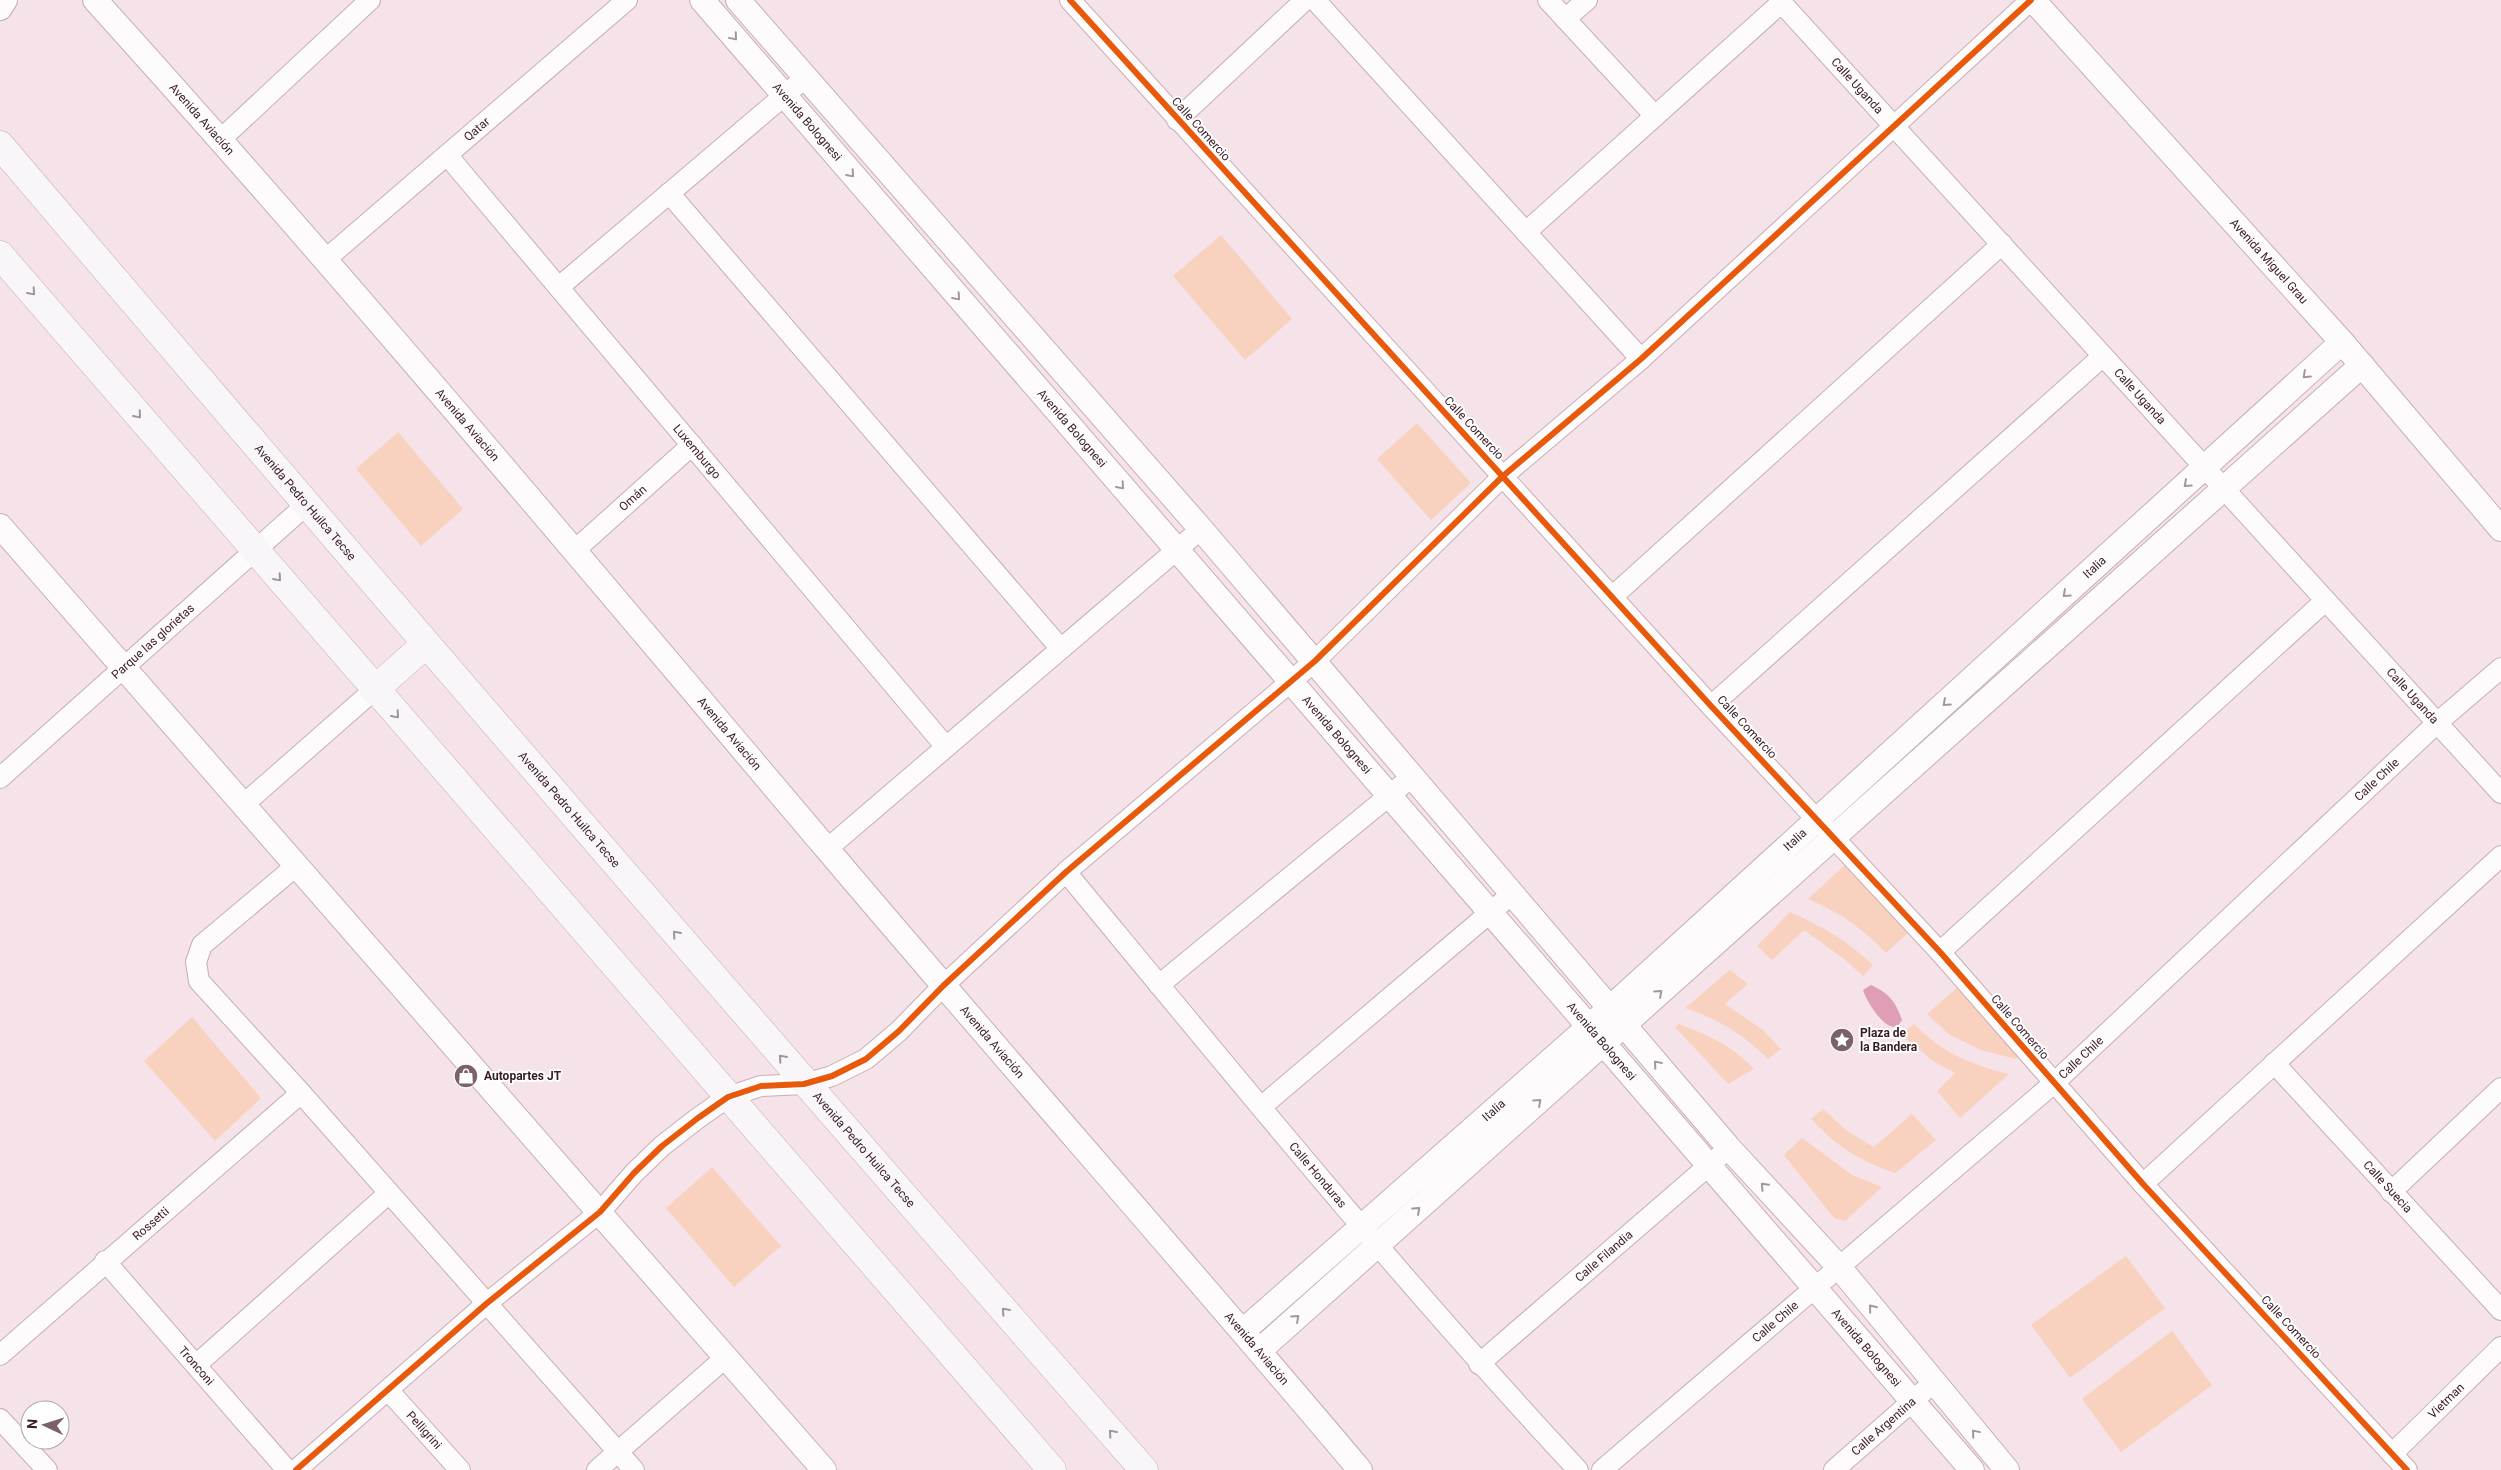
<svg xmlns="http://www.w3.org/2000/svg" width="2501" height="1470" font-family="Roboto,sans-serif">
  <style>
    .green { fill: #f8d2bf }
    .water { fill: #e09eb6 }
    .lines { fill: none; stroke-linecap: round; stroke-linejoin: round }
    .minor-casing { stroke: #c5afb6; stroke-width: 22 }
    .tertiary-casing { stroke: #c5afb6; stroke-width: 26 }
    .secondary-casing { stroke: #c5afb6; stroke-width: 29 }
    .minor { stroke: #fefbfc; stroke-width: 20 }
    .tertiary { stroke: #fefbfc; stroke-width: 24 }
    .secondary { stroke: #f8f6f8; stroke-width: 28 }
    .cycleway-casing { stroke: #fff; stroke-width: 9 }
    .cycleway { stroke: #e8590c; stroke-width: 6 }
    .oneway { stroke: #a4969b }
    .oneway2 { stroke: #a19399 }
    .labels { text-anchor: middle; stroke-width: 4; stroke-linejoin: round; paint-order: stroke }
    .street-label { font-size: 12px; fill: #371b25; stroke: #fff }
    .poi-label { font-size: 12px; font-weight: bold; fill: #371b25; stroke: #fff; text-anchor: start }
  </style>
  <rect width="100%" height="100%" fill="#f5e3e9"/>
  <g class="green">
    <polygon points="1221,235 1292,319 1245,360 1173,276"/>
    <polygon points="1417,423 1471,483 1431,520 1377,459"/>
    <polygon points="398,432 463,509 421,546 356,469"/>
    <path d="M1845,865L1909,932L1886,953C1860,926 1842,914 1808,899Z"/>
    <path d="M1790,912C1825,928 1845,939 1873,965L1863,976L1844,959L1804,930L1772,960L1757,946Z"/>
    <path d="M1730,970L1748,984L1725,1004L1763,1030L1781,1049L1768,1059C1743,1034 1718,1019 1685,1008Z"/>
    <polygon points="1960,985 2022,1053 2016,1059 1981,1050 1950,1035 1927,1014"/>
    <polygon points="192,1017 261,1098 215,1141 144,1061"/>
    <path d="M1679,1024C1710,1036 1731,1045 1754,1069L1728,1084L1675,1027Z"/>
    <path d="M1914,1024C1941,1052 1971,1065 2009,1074L1960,1118L1937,1091L1955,1073L1933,1061L1901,1035Z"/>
    <path d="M1823,1109L1847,1131L1874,1147L1912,1114L1936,1140L1895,1173C1857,1159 1840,1149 1811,1119Z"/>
    <polygon points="1802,1138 1852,1175 1882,1187 1845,1221 1834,1218 1784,1155"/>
    <polygon points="712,1167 781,1246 734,1287 666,1208"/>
    <polygon points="2126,1256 2165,1308 2070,1378 2031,1325"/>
    <polygon points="2172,1331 2212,1385 2121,1452 2082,1399"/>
  </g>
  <path class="water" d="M1871,985C1889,993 1896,1002 1902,1020C1900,1022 1899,1025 1897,1026C1885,1032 1865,999 1863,990Z"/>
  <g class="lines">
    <g class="minor-casing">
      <g id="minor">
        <polyline points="1070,0 1711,706 1940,952 2143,1184 2407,1470"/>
        <polyline points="1315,0 1641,359"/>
        <polyline points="1548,0 1655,116"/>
        <path id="s1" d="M1779,0L2501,793"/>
        <polyline points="1565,19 1587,0"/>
        <polyline points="1177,120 1305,0"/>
        <polyline points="221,139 370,0"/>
        <path id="s2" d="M447,155L946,747"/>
        <polyline points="669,193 1061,649"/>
        <polyline points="1526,232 1781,3"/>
        <path id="s3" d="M326,259L627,0"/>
        <polyline points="559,287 806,77"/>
        <path id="s4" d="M574,551L692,445"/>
        <polyline points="1612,597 2002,244"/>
        <polyline points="1711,706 2103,356"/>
        <path id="s5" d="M0,778L306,505"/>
        <polyline points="243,805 374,690"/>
        <polyline points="827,849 1201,529"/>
        <polyline points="296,866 202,945 196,962 199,981 301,1093 634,1470"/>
        <path id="s6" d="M1066,872C1233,1074 1399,1278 1578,1470"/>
        <polyline points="1940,952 2325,601"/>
        <polyline points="1159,985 1413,776"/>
        <path id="s7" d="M2274,1063L2501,1310"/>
        <polyline points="1261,1107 1512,894"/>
        <polyline points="2143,1184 2501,856"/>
        <polyline points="2391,1192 2501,1088"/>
        <path id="s8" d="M105,1261L287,1470"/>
        <path id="s9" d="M0,1355L301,1093"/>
        <path id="s10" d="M1479,1364L1729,1148"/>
        <polyline points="196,1365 389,1193"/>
        <path id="s11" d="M388,1390L460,1470"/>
        <polyline points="0,1419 47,1470"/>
        <path id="s12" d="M2392,1454L2501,1347"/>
        <polyline points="296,1470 486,1304 600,1212 634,1173 662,1146 698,1118 728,1097 761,1086 804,1084 832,1076 866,1059 899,1031 943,986 1066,872 1315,661 1503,476 1641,359 2031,0"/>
        <polyline points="597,1470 725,1358"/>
        <path id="s13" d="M1602,1470L2054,1083L2437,723L2501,668"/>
        <path id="s14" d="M1834,1470L1933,1383"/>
      </g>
    </g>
    <g class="tertiary-casing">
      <g id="tertiary">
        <path id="s15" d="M95,0C346,277 585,564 827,849C1003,1057 1184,1261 1360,1470"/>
        <path id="s16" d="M702,0L1972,1470"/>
        <polyline points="738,0 1201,529 1729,1148 1839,1267 2007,1470"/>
        <path id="s17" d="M2033,0L2342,342L2501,529"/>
        <polyline points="0,8 5,0"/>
        <polyline points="0,526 824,1470"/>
        <path id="s18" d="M1243,1331L1609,1009L2342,342"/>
        <polyline points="1259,1351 2362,365"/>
      </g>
    </g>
    <g class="secondary-casing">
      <g id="secondary">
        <path id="s19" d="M0,145C378,589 759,1032 1144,1470"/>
        <polyline points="0,255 1052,1470"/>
        <polyline points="374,690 426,644"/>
      </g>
    </g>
    <use href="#minor" class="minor"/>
    <use href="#tertiary" class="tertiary"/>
    <use href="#secondary" class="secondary"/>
    <g class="cycleway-casing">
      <g id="cycleway">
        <polyline points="1070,0 1711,706 1940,952 2143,1184 2407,1470"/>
        <polyline points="296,1470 486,1304 600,1212 634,1173 662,1146 698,1118 728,1097 761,1086 804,1084 832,1076 866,1059 899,1031 943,986 1066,872 1315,661 1503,476 1641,359 2031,0"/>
      </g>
    </g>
    <use href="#cycleway" class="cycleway"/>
  </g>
  <defs><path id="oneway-chevron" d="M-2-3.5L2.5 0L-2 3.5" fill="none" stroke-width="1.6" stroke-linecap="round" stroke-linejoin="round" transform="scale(1.25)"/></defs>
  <g class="oneway">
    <use href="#oneway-chevron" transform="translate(734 37) rotate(50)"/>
    <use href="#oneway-chevron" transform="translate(851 174) rotate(49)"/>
    <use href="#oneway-chevron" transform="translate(957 297) rotate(49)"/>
    <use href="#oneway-chevron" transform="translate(2306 375) rotate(137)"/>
    <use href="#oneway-chevron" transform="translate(2187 484) rotate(138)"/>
    <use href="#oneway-chevron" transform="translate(1121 486) rotate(49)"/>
    <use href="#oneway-chevron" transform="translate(2066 594) rotate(138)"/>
    <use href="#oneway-chevron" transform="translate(1946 703) rotate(138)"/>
    <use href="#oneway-chevron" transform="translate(1659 993) rotate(-42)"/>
    <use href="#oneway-chevron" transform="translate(1657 1064) rotate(-131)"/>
    <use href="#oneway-chevron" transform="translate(1538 1102) rotate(-42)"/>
    <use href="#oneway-chevron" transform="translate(1764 1186) rotate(-133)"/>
    <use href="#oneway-chevron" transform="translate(1417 1210) rotate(-42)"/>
    <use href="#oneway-chevron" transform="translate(1872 1308) rotate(-129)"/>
    <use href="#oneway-chevron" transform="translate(1296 1318) rotate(-42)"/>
    <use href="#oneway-chevron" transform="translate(1975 1433) rotate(-130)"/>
  </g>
  <g class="oneway2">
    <use href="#oneway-chevron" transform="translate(32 292) rotate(49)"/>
    <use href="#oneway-chevron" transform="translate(138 415) rotate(49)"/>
    <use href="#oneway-chevron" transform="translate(278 578) rotate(49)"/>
    <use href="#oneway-chevron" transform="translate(396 715) rotate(49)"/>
    <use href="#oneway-chevron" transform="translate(676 934) rotate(-131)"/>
    <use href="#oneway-chevron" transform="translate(782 1058) rotate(-131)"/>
    <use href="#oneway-chevron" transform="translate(1005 1311) rotate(-131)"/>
    <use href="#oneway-chevron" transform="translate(1112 1433) rotate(-131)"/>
  </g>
  <defs>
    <g id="sight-disc" transform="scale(1.25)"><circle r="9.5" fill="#7a616a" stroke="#fff"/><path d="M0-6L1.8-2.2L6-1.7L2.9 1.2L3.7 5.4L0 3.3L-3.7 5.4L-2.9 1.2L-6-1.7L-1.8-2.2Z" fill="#fff"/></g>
    <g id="shop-disc" transform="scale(1.25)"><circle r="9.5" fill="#7a616a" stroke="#fff"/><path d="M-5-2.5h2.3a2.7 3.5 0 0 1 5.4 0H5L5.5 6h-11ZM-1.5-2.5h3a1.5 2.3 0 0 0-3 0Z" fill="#fff"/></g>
  </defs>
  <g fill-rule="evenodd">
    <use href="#sight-disc" x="1842" y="1040"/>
    <use href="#shop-disc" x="466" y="1076"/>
  </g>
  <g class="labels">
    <g class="street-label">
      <text dy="4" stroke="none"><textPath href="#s1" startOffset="116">Calle Uganda</textPath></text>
      <text dy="4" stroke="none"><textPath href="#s15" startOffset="160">Avenida Aviación</textPath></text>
      <text dy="4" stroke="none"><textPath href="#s16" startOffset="161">Avenida Bolognesi</textPath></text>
      <text dy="4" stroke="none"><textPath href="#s3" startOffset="199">Qatar</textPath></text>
      <text transform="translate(1201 129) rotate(48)" y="4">Calle Comercio</text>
      <text dy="4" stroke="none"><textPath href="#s17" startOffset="352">Avenida Miguel Grau</textPath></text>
      <text dy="4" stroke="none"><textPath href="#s1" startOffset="536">Calle Uganda</textPath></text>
      <text dy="4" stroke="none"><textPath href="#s15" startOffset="565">Avenida Aviación</textPath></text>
      <text transform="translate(1474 428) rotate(47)" y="4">Calle Comercio</text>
      <text dy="4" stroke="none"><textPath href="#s16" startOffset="566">Avenida Bolognesi</textPath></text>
      <text dy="4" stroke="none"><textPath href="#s2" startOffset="388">Luxemburgo</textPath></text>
      <text dy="4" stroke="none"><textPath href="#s4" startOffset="79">Omán</textPath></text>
      <text dy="4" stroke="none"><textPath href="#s19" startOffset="470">Avenida Pedro Huilca Tecse</textPath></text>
      <text dy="4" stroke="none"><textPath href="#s18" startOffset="1144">Italia</textPath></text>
      <text dy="4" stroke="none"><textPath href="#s5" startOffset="205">Parque las glorietas</textPath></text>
      <text dy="4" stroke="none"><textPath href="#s1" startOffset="941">Calle Uganda</textPath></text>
      <text transform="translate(1747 727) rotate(47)" y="4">Calle Comercio</text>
      <text dy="4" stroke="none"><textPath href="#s15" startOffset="970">Avenida Aviación</textPath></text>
      <text dy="4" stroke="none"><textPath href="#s16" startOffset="971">Avenida Bolognesi</textPath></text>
      <text dy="4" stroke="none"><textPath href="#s13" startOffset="1038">Calle Chile</textPath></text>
      <text dy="4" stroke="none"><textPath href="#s19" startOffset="875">Avenida Pedro Huilca Tecse</textPath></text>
      <text dy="4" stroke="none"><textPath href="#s18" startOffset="739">Italia</textPath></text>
      <text transform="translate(2020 1027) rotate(49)" y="4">Calle Comercio</text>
      <text dy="4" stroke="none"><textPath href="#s15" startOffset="1375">Avenida Aviación</textPath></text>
      <text dy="4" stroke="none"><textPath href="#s16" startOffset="1376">Avenida Bolognesi</textPath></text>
      <text dy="4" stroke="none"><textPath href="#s13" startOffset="632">Calle Chile</textPath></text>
      <text dy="4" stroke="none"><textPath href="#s18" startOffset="334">Italia</textPath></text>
      <text dy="4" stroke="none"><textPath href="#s19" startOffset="1325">Avenida Pedro Huilca Tecse</textPath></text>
      <text dy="4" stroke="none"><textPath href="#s6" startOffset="394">Calle Honduras</textPath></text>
      <text dy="4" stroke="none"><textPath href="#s7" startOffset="168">Calle Suecia</textPath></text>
      <text dy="4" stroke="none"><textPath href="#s9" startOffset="200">Rossetti</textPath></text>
      <text dy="4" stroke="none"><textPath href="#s10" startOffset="165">Calle Filandia</textPath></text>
      <text dy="4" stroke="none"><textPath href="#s13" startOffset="228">Calle Chile</textPath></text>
      <text transform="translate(2291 1327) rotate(47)" y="4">Calle Comercio</text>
      <text dy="4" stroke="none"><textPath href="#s15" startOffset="1780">Avenida Aviación</textPath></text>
      <text dy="4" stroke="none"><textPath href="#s16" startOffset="1781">Avenida Bolognesi</textPath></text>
      <text dy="4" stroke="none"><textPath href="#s8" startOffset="139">Tronconi</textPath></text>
      <text dy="4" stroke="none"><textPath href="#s12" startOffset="76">Vietman</textPath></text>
      <text dy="4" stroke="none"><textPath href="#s14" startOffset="66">Calle Argentina</textPath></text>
      <text dy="4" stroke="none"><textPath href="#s11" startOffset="54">Pelligrini</textPath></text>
    </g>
    <g class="poi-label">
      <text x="1860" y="1037">Plaza de<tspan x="1860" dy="14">la Bandera</tspan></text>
      <text x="484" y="1080">Autopartes JT</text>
    </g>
  </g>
  <g transform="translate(45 1425) rotate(274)"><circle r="24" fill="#ffffff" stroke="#afa4a8"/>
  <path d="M0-4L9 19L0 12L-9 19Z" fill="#7a616a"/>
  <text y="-8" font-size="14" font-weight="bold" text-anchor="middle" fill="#371b25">N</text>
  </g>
</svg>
